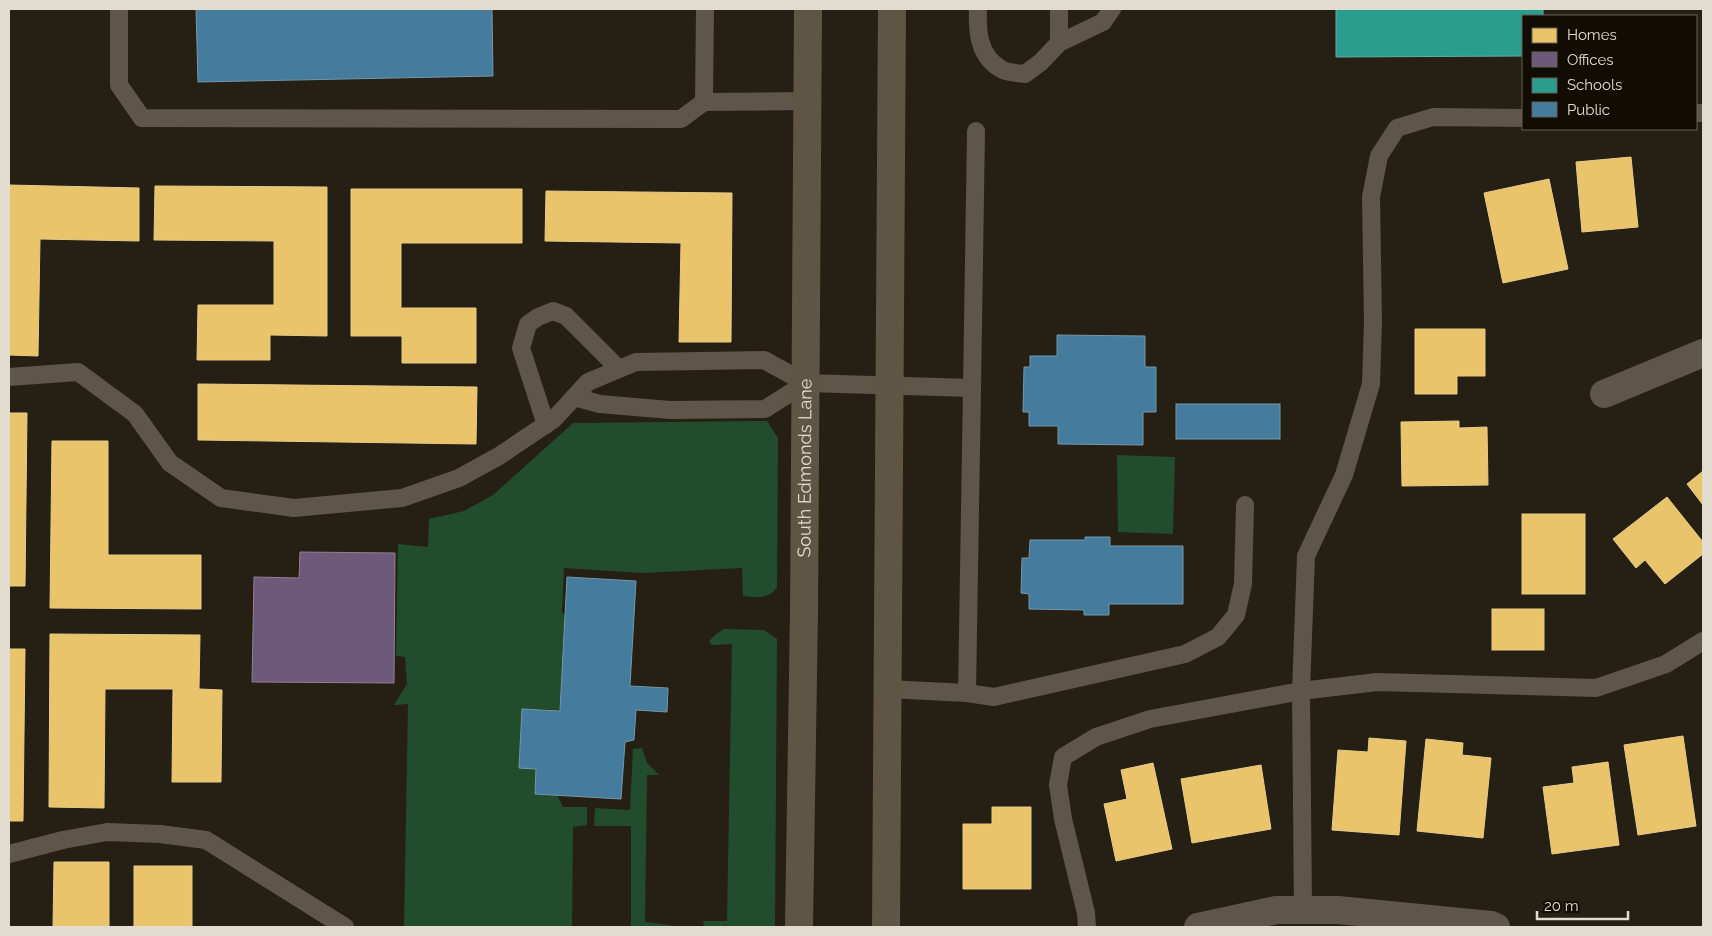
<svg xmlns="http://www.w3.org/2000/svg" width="1712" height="936" font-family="Raleway,sans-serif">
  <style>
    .green { fill: #224d2c }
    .homes { fill: #e9c46a; stroke: #e7cb88 }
    .offices { fill: #6d597a; stroke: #908093 }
    .schools { fill: #2a9d8f; stroke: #61b0a2 }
    .public { fill: #457b9d; stroke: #7498ab }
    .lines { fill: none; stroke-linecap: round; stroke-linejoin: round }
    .service { stroke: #5e5648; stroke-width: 18 }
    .minor { stroke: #5e5648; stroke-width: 28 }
    .secondary { stroke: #5f5544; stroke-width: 28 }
    .labels { text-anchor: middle; stroke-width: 5; stroke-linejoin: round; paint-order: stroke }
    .street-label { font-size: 18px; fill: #e1dccd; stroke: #110d05 }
  </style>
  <rect width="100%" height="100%" fill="#252013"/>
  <g class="green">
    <path d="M767,421L778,438L777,587C769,600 756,597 743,596L742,568L642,573L564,568L562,613L567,615L561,710L535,709L543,766L563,807H587V825L573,827L572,927H404L408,704L394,705L407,684L405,657L396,656L398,544L428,547L429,519L464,511L493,495L573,423Z"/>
    <polygon points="1117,455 1175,457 1173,534 1118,532"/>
    <polygon points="724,629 764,630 777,639 775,927 704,927 703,921 727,921 732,644 712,645 709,641 715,635"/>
    <polygon points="642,748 647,763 659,775 647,775 645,922 671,925 671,927 631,927 631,826 594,826 595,808 630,810 633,749"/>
  </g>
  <g class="homes">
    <polygon points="1631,157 1638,227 1582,232 1576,162"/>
    <polygon points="1549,179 1568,269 1503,283 1484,193"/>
    <polygon points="9,185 139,188 139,241 40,239 38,356 9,355"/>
    <polygon points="155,186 327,187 327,336 270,335 270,360 197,360 198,305 274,305 274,241 154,240"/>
    <polygon points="351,189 522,189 522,243 401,243 401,308 476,308 476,363 402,363 402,336 351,336"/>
    <polygon points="546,191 732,193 731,342 679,342 681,243 545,241"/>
    <polygon points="1415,329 1485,329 1485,376 1457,376 1457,394 1415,394"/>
    <polygon points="198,384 477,387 476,444 198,440"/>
    <polygon points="9,413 27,413 25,586 9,586"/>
    <polygon points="1459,421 1459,428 1487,427 1488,485 1402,486 1401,422"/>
    <polygon points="52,441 108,441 108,555 201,555 201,609 50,608"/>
    <polygon points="1703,471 1703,505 1687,484"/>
    <polygon points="1667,497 1703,542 1703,554 1665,584 1645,560 1636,568 1613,539"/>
    <rect x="1522" y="514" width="63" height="80"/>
    <rect x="1492" y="609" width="52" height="41"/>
    <polygon points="50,634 200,635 199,689 222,690 221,782 172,782 173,689 105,689 104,808 49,807"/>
    <polygon points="9,649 25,649 23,821 9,821"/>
    <polygon points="1683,736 1696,826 1638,835 1624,745"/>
    <polygon points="1369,738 1406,741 1399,835 1332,830 1338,750 1368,752"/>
    <polygon points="1426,739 1463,743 1462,755 1491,758 1483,838 1417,831"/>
    <polygon points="1608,762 1619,845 1552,854 1543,787 1574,783 1572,767"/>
    <polygon points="1153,763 1172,849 1116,861 1104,804 1127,799 1121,770"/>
    <polygon points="1261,765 1271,829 1192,843 1181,779"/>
    <polygon points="992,807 1031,807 1031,889 963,889 963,824 992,824"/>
    <polygon points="54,862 109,862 109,927 53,927"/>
    <rect x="134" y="866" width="58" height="61"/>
  </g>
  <polygon class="offices" points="300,552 395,553 394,683 252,682 254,577 299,578"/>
  <polygon class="schools" points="1336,9 1543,9 1543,16 1523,16 1523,56 1336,57"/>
  <g class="public">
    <polygon points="196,9 492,9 493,76 198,82"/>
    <polygon points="1057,335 1145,336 1145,367 1156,367 1156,412 1143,412 1143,445 1058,444 1058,426 1029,426 1029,412 1023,412 1024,367 1030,367 1030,356 1057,356"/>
    <rect x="1176" y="404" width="104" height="35"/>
    <polygon points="1085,537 1110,537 1110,546 1183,546 1183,604 1109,604 1109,615 1084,615 1084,610 1029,609 1029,594 1021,593 1022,558 1029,558 1030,540 1085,540"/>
    <polygon points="567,577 636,581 630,686 668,688 667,712 636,710 634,740 625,742 621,799 535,794 536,769 519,768 522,709 560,711"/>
  </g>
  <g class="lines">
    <g class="service">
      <polyline points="119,9 119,85 142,118 681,119 704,102"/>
      <polyline points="705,9 704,102 808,101"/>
      <path d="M978,9C977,33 979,56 1001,69C1007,73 1018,73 1025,74L1041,62L1059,43L1103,22L1112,9"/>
      <polyline points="1059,9 1059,43"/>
      <polyline points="1696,113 1703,113"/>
      <polyline points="9,377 78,372 135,414 170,463 221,498 294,508 402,498 459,478 499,456 554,419 588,382 636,362 764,360 806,383 972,388 967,693 888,689"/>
      <polyline points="972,388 976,131"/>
      <polyline points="574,397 600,404 670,410 765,409 806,383"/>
      <polyline points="546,425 521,348 528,324 538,317 553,311 566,316 619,369"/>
      <polyline points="967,693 994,697 1185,654 1218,637 1236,615 1243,584 1245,505"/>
      <polyline points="9,854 63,840 107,832 160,834 206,840 345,927"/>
      <polyline points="1303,910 1301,691 1306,556 1344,475 1371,384 1373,322 1371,197 1379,156 1397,128 1433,117 1523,118"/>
      <polyline points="1087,927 1086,913 1063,819 1058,785 1063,757 1096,737 1150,719 1301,691 1377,682 1596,688 1666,664 1703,641"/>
    </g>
    <g class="minor">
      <polyline points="1604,394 1703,353"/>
      <polyline points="1198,927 1276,910 1338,910 1491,925 1496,927"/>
    </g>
    <g class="secondary">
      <path id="s1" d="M799,927L804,612L808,9"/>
      <polyline points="886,927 892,9"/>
    </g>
  </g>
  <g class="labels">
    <g class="street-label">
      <text dy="6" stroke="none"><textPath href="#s1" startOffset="459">South Edmonds Lane</textPath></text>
    </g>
  </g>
  <rect width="1712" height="936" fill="none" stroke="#e1dccd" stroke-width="20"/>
  <rect x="1522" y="15" width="175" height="115" fill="#110d05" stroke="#646055"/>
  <rect x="1532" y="28" width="25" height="15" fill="#e9c46a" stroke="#646055"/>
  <text x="1567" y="40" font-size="15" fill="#e1dccd">Homes</text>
  <rect x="1532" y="52" width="25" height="15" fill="#6d597a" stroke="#646055"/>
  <text x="1567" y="65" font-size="15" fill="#e1dccd">Offices</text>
  <rect x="1532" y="78" width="25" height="15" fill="#2a9d8f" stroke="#646055"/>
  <text x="1567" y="90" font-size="15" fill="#e1dccd">Schools</text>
  <rect x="1532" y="102" width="25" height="15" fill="#457b9d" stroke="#646055"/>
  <text x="1567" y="115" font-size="15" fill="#e1dccd">Public</text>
  <path d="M1537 911v8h91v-8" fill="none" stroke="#e1dccd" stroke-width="2.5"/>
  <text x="1544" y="911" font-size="15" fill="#e1dccd" stroke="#110d05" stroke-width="4" paint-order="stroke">20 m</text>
</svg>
